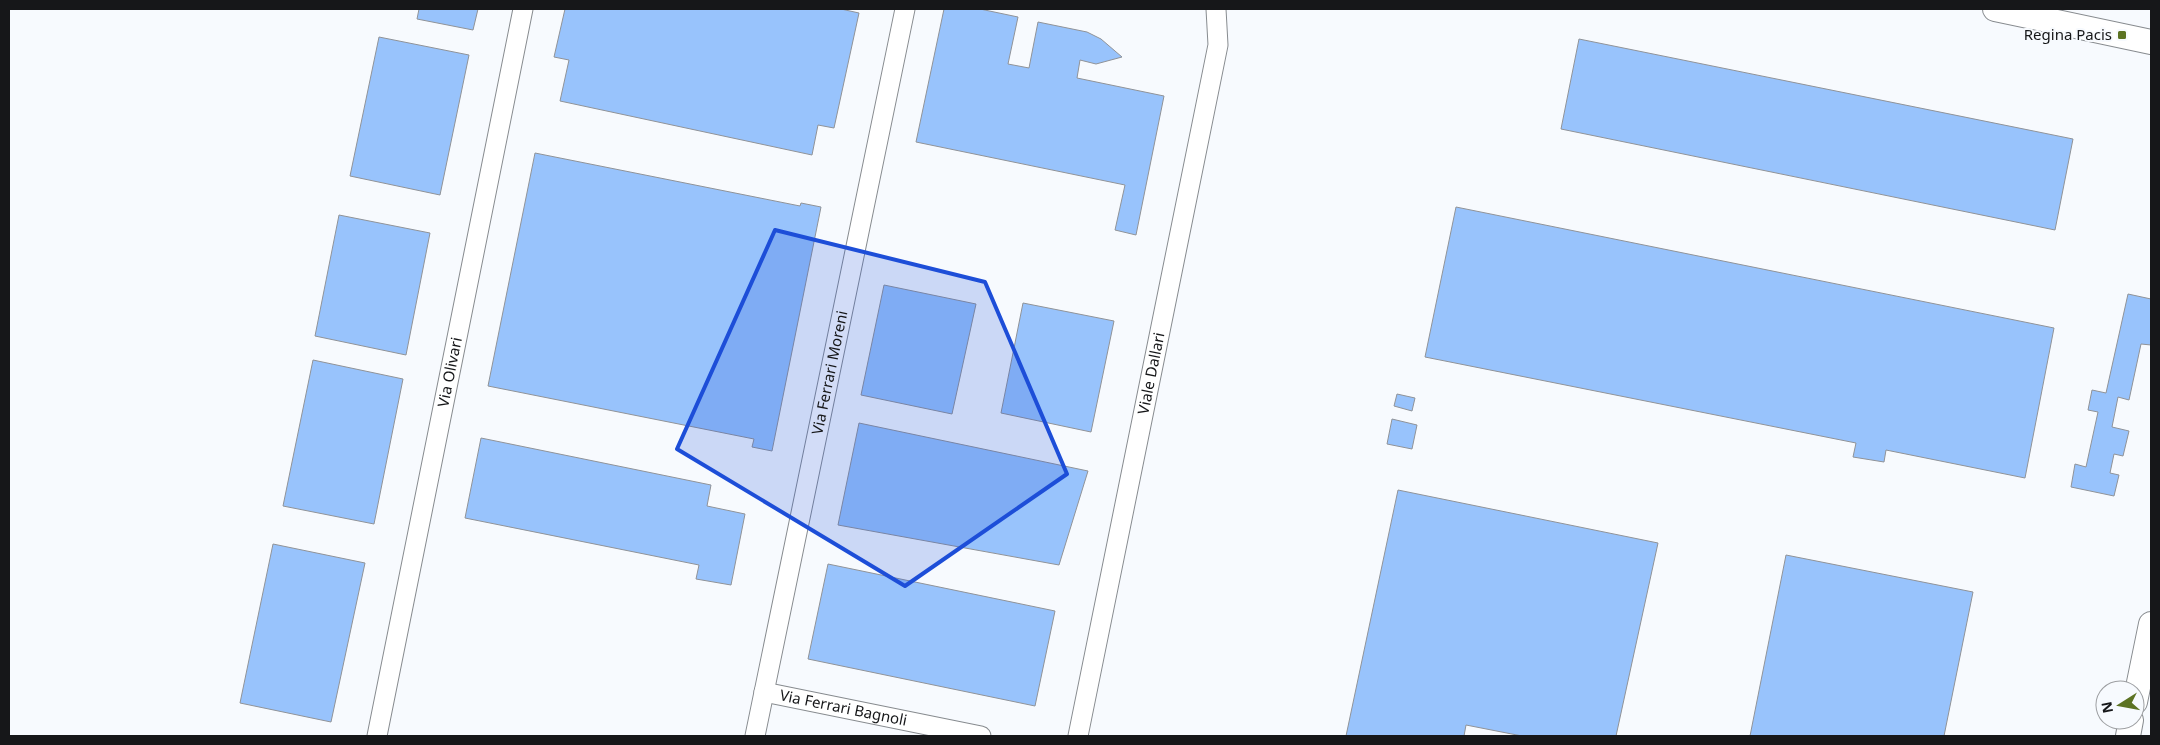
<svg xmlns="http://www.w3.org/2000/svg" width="2160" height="745" font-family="'Noto Sans',sans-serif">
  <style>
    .building { fill: #98c3fc; stroke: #909398 }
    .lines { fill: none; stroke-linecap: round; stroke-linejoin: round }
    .minor-casing { stroke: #878b8f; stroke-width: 21 }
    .tertiary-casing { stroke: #878b8f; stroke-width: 26 }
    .minor { stroke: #fff; stroke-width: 19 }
    .tertiary { stroke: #fff; stroke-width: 24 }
    .marked { fill: #1d4ed8; fill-opacity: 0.2; stroke: #1d4ed8; stroke-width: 4; stroke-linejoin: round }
    .poi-dot { fill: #5c7323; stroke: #f7fafe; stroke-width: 2 }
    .labels { text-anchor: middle; stroke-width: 4; stroke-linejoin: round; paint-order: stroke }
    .poi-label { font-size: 15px; fill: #161719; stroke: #f7fafe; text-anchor: end }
    .street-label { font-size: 15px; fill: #161719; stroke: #f7fafe }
  </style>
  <rect width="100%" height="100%" fill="#f7fafe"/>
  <g class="building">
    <polygon points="419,9 478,9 473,30 417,19"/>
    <polygon points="565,9 841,9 859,13 834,128 818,125 812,155 560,101 569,60 554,57"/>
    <polygon points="944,9 980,9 1018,17 1008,64 1029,68 1038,22 1087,32 1101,39 1122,57 1096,64 1080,60 1077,78 1164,96 1136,235 1115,230 1125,185 916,142"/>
    <polygon points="379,37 469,55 440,195 350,176"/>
    <polygon points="1579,39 2073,139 2055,230 1561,129"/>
    <polygon points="535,153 800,206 801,203 821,207 772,451 752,447 754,439 488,386"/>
    <polygon points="1456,207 2054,328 2025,478 1886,450 1884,462 1853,457 1856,443 1425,357"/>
    <polygon points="339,215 430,233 406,355 315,336"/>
    <polygon points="884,285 976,304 952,414 861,395"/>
    <polygon points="2128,294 2151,299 2151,345 2141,344 2129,400 2118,397 2112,427 2129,431 2123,456 2114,454 2110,473 2119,475 2114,496 2071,487 2075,464 2086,467 2098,412 2088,410 2092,390 2106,393"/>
    <polygon points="1023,303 1114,321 1091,432 1001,413"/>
    <polygon points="313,360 403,379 374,524 283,506"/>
    <polygon points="1397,394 1415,398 1412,411 1394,406"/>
    <polygon points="1392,419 1417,425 1412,449 1387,444"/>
    <polygon points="859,423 1088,471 1059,565 838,525"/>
    <polygon points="481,438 711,485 707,506 745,514 731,585 696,579 699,565 465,518"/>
    <polygon points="1398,490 1658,543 1616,736 1522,736 1466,725 1464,736 1346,736"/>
    <polygon points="273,544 365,563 331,722 240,703"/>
    <polygon points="1786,555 1973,592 1944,736 1750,736"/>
    <polygon points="828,564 1055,611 1035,706 808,659"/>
  </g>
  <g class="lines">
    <g class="minor-casing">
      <g id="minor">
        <path id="s1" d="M764,692L981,736"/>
        <path id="s2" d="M377,736L523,9"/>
        <path id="s3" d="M755,736L905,9"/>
        <path id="s4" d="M1078,736L1218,45L1216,9"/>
      </g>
    </g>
    <g class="tertiary-casing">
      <g id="tertiary">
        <polyline points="1995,9 2151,42"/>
        <polyline points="2135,702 2151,624"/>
        <polyline points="2128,736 2131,720"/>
      </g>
    </g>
    <use href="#minor" class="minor"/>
    <use href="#tertiary" class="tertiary"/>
  </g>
  <path class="marked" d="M775,230L985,282L1067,474L905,586L677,449Z"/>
  <rect class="poi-dot" x="2117" y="30" width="10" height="10" rx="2.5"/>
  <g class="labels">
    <g class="poi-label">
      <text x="2112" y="40">Regina Pacis</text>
    </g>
    <g class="street-label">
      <text dy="5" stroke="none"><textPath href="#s2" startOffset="371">Via Olivari</textPath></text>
      <text dy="5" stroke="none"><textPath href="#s3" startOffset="371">Via Ferrari Moreni</textPath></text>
      <text dy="5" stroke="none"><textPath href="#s4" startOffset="370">Viale Dallari</textPath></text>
      <text dy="5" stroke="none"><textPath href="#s1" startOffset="81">Via Ferrari Bagnoli</textPath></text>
    </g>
  </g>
  <rect width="2160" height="745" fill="none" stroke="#161719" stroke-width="20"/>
  <g transform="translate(2120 705) rotate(259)"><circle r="24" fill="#f7fafe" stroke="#9d9fa2"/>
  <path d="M0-4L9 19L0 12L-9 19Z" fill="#5c7323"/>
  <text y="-8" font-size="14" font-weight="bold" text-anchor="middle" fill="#161719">N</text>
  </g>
</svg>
